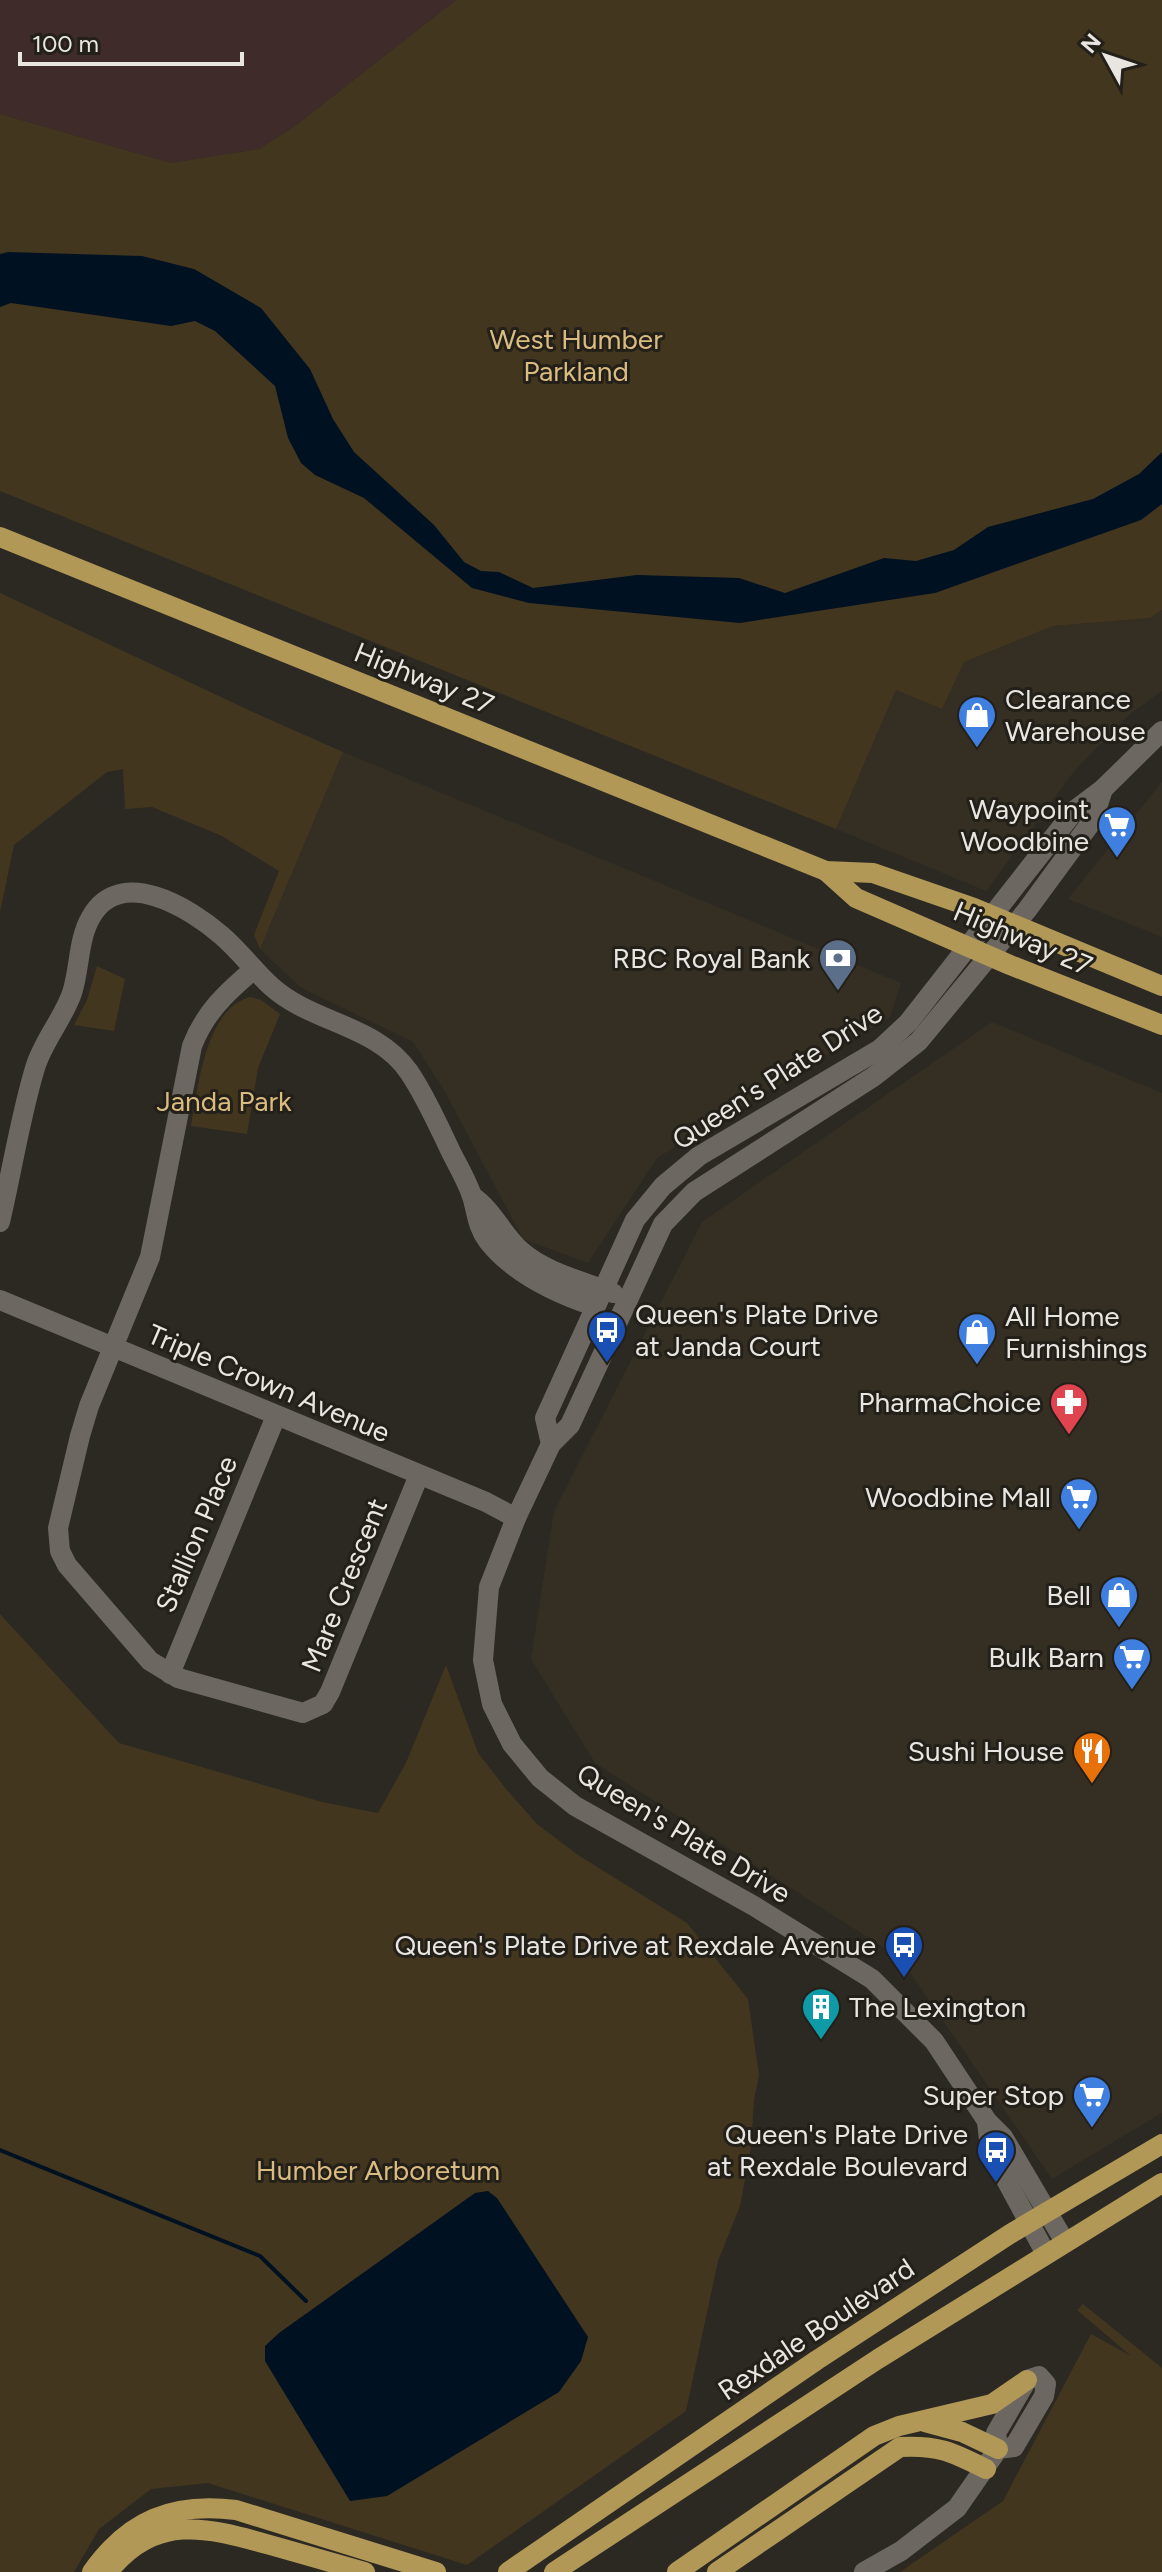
<svg xmlns="http://www.w3.org/2000/svg" width="1162" height="2572" font-family="Figtree,sans-serif">
  <style>
    .built { fill: #352f23 }
    .medical { fill: #3f2b2a }
    .green { fill: #43361e }
    .water { fill: #001121 }
    .lines { fill: none; stroke-linecap: round; stroke-linejoin: round }
    .stream { stroke: #001121; stroke-width: 4 }
    .minor { stroke: #6c6861; stroke-width: 20 }
    .major { stroke: #b19856; stroke-width: 20 }
    .labels { text-anchor: middle; stroke-width: 6; stroke-linejoin: round; paint-order: stroke }
    .park-label { font-size: 28px; fill: #dabb80; stroke: #231f19 }
    .street-label { font-size: 28px; fill: #e9e6e2; stroke: #231f19 }
    .poi-label { font-size: 28px; fill: #e9e6e2; stroke: #231f19; text-anchor: end }
  </style>
  <rect width="100%" height="100%" fill="#2c2923"/>
  <g class="built">
    <polygon points="1162,610 1162,691 1130,714 1075,770 986,891 836,829 896,690 942,709 964,662 1053,626 1150,618"/>
    <polygon points="343,752 901,983 890,1017 657,1158 588,1263 523,1239 444,1090 413,1042 300,987 260,949"/>
    <polygon points="1162,782 1162,937 1068,899"/>
    <polygon points="992,1022 1162,1093 1162,2113 1052,2179 900,1958 595,1763 531,1659 554,1511 702,1222"/>
  </g>
  <polygon class="medical" points="0,0 456,0 295,126 259,149 171,163 0,114"/>
  <g class="green">
    <polygon points="456,0 1162,0 1162,610 1150,618 1053,626 964,662 942,709 896,690 836,829 0,491 0,114 171,163 259,149 295,126"/>
    <polygon points="0,593 255,713 343,752 260,949 254,935 279,871 222,836 152,807 125,809 123,769 107,772 14,845 0,912"/>
    <polygon points="97,966 125,979 114,1031 74,1025 87,1000"/>
    <path d="M250,997L261,1000L280,1014L258,1068L247,1134L191,1126C198,1088 205,1009 250,997Z"/>
    <polygon points="0,1614 119,1743 322,1802 378,1813 406,1763 446,1665 478,1753 506,1789 537,1824 578,1855 687,1923 748,1999 759,2075 754,2100 751,2147 740,2206 718,2261 686,2411 467,2565 208,2483 151,2489 99,2529 74,2572 0,2572"/>
    <polygon points="1083,2304 1162,2368 1162,2572 900,2572 1003,2501 1091,2334 1131,2356 1077,2310"/>
  </g>
  <g class="water">
    <polygon points="8,252 142,256 194,269 261,308 310,369 333,419 354,452 434,525 464,562 481,571 499,572 533,588 637,575 739,578 785,593 884,558 916,561 954,550 988,527 1093,499 1139,474 1162,452 1162,504 1141,520 935,593 740,623 529,603 472,588 364,498 315,475 301,463 288,438 275,386 215,331 195,321 171,326 11,303 0,307 0,254"/>
    <polygon points="488,2191 497,2198 588,2337 581,2361 559,2392 387,2496 350,2501 265,2361 265,2346 279,2333 475,2193"/>
  </g>
  <g class="lines">
    <polyline class="stream" points="0,2150 260,2256 306,2301"/>
    <g class="minor">
      <path d="M254,969C227,992 205,1012 192,1046L150,1257L89,1406L80,1436L58,1528L60,1551L67,1565L150,1661L178,1678L303,1713L323,1704L330,1692L419,1475"/>
      <path d="M472,1196C493,1210 502,1234 521,1251C546,1273 583,1281 613,1293"/>
      <path d="M0,1222C12,1171 20,1118 35,1068C43,1041 63,1019 72,993C80,968 78,939 91,917C120,865 190,908 221,935C240,951 254,971 272,987C312,1023 377,1025 409,1072C426,1097 438,1125 451,1152C458,1166 467,1181 472,1196C477,1212 477,1227 488,1241C514,1274 555,1293 594,1306"/>
      <polyline points="0,1300 486,1502 516,1518"/>
      <polyline points="551,1444 545,1418 635,1220 663,1186 699,1156 880,1049 908,1023 1075,810 1103,789 1162,731"/>
      <polyline points="170,1674 276,1416"/>
      <polyline points="987,2121 990,2150 1046,2254"/>
      <polyline points="1065,2242 1003,2137 987,2121 934,2041 872,1979 754,1906 575,1806 540,1778 512,1744 492,1704 483,1660 489,1587 516,1518 551,1444 570,1425 663,1224 694,1192 873,1077 919,1041 1027,910 1093,820 1103,789"/>
      <polyline points="864,2572 901,2551 957,2508 998,2449 996,2433 1027,2380 1039,2376 1046,2384 1044,2396 1014,2447 998,2449"/>
    </g>
    <g class="major">
      <polyline points="0,537 826,871 873,873 974,908 1162,986"/>
      <polyline points="826,871 856,898 1010,965 1162,1025"/>
      <polyline points="925,2422 962,2432 998,2449"/>
      <path d="M92,2572C129,2520 173,2502 236,2510L436,2572"/>
      <path d="M108,2572C155,2513 207,2527 270,2545C302,2554 333,2563 365,2572"/>
      <polyline points="508,2572 817,2360 1010,2234 1162,2144"/>
      <polyline points="554,2572 878,2359 1162,2183"/>
      <polyline points="677,2572 874,2436 899,2426 992,2404 1027,2380"/>
      <path d="M717,2572L900,2447C939,2445 952,2452 986,2469"/>
    </g>
  </g>
  <defs>
    <g id="shop-pin" transform="scale(2)"><path d="M0 17L-7.5 6A9.5 9.5 0 1 1 7.5 6Z" fill="#3f7fe0" stroke="#231f19"/><path d="M-5-2.5h2.3a2.7 3.5 0 0 1 5.4 0H5L5.5 6h-11ZM-1.5-2.5h3a1.5 2.3 0 0 0-3 0Z" fill="#fff"/></g>
    <g id="supermarket-pin" transform="scale(2)"><path d="M0 17L-7.5 6A9.5 9.5 0 1 1 7.5 6Z" fill="#3f7fe0" stroke="#231f19"/><path d="M-6-5.5h2.5l.6 2H6L4.5 2H-2.5L-4.4-4H-6ZM-1.5 3.2a1.3 1.3 0 1 0 .1 0ZM3 3.2a1.3 1.3 0 1 0 .1 0Z" fill="#fff"/></g>
    <g id="bank-pin" transform="scale(2)"><path d="M0 17L-7.5 6A9.5 9.5 0 1 1 7.5 6Z" fill="#5c6f8a" stroke="#231f19"/><path d="M-6-4H6V4H-6ZM0-2.3a2.3 2.3 0 1 0 0 4.6a2.3 2.3 0 1 0 0-4.6Z" fill="#fff"/></g>
    <g id="bus-pin" transform="scale(2)"><path d="M0 17L-7.5 6A9.5 9.5 0 1 1 7.5 6Z" fill="#1a4fb4" stroke="#231f19"/><path d="M-5-6H5V4H4V6H2V4H-2V6H-4V4H-5ZM-3.5-4V0h7V-4ZM-3.5 1.2v1.5H-2V1.2ZM2 1.2v1.5H3.5V1.2Z" fill="#fff"/></g>
    <g id="pharmacy-pin" transform="scale(2)"><path d="M0 17L-7.5 6A9.5 9.5 0 1 1 7.5 6Z" fill="#e0444e" stroke="#231f19"/><path d="M-2-6h4v4h4v4h-4v4h-4v-4h-4v-4h4Z" fill="#fff"/></g>
    <g id="restaurant-pin" transform="scale(2)"><path d="M0 17L-7.5 6A9.5 9.5 0 1 1 7.5 6Z" fill="#e8710a" stroke="#231f19"/><path d="M-5-6h1v4h1v-4h1v4h1v-4h1v5L-1.5 .5V6h-2V.5L-5-1ZM5-6V6H3V1.5H1.5Q1.5-4 5-6Z" fill="#fff"/></g>
    <g id="building-pin" transform="scale(2)"><path d="M0 17L-7.5 6A9.5 9.5 0 1 1 7.5 6Z" fill="#0f9aa8" stroke="#231f19"/><path d="M-4-6H4V6H1V3H-1V6H-4ZM-2.5-4.3h1.7v1.8h-1.7ZM.8-4.3h1.7v1.8H.8ZM-2.5-1h1.7V.8h-1.7ZM.8-1h1.7V.8H.8Z" fill="#fff"/></g>
  </defs>
  <g fill-rule="evenodd">
    <use href="#shop-pin" x="977" y="715"/>
    <use href="#supermarket-pin" x="1117" y="825"/>
    <use href="#bank-pin" x="838" y="958"/>
    <use href="#bus-pin" x="607" y="1330"/>
    <use href="#shop-pin" x="977" y="1332"/>
    <use href="#pharmacy-pin" x="1069" y="1402"/>
    <use href="#supermarket-pin" x="1079" y="1497"/>
    <use href="#shop-pin" x="1119" y="1595"/>
    <use href="#supermarket-pin" x="1132" y="1657"/>
    <use href="#restaurant-pin" x="1092" y="1751"/>
    <use href="#bus-pin" x="904" y="1945"/>
    <use href="#building-pin" x="821" y="2007"/>
    <use href="#supermarket-pin" x="1092" y="2095"/>
    <use href="#bus-pin" x="996" y="2150"/>
  </g>
  <g class="labels">
    <g class="park-label">
      <text x="576" y="349">West Humber<tspan x="576" dy="32">Parkland</tspan></text>
      <text x="224" y="1111">Janda Park</text>
      <text x="378" y="2180">Humber Arboretum</text>
    </g>
    <g class="street-label">
      <text transform="translate(424 678) rotate(22)" y="10">Highway 27</text>
      <text transform="translate(1023 938) rotate(23)" y="10">Highway 27</text>
      <text transform="translate(777 1076) rotate(-33)" y="10">Queen's Plate Drive</text>
      <text transform="translate(269 1383) rotate(23)" y="10">Triple Crown Avenue</text>
      <text transform="translate(196 1534) rotate(-67)" y="10">Stallion Place</text>
      <text transform="translate(344 1585) rotate(-68)" y="10">Mare Crescent</text>
      <text transform="translate(684 1833) rotate(31)" y="10">Queen's Plate Drive</text>
      <text transform="translate(816 2329) rotate(-34)" y="10">Rexdale Boulevard</text>
    </g>
    <g class="poi-label">
      <text x="1005" y="709" text-anchor="start">Clearance<tspan x="1005" dy="32">Warehouse</tspan></text>
      <text x="1089" y="819">Waypoint<tspan x="1089" dy="32">Woodbine</tspan></text>
      <text x="810" y="968">RBC Royal Bank</text>
      <text x="635" y="1324" text-anchor="start">Queen's Plate Drive<tspan x="635" dy="32">at Janda Court</tspan></text>
      <text x="1005" y="1326" text-anchor="start">All Home<tspan x="1005" dy="32">Furnishings</tspan></text>
      <text x="1041" y="1412">PharmaChoice</text>
      <text x="1051" y="1507">Woodbine Mall</text>
      <text x="1091" y="1605">Bell</text>
      <text x="1104" y="1667">Bulk Barn</text>
      <text x="1064" y="1761">Sushi House</text>
      <text x="876" y="1955">Queen's Plate Drive at Rexdale Avenue</text>
      <text x="849" y="2017" text-anchor="start">The Lexington</text>
      <text x="1064" y="2105">Super Stop</text>
      <text x="968" y="2144">Queen's Plate Drive<tspan x="968" dy="32">at Rexdale Boulevard</tspan></text>
    </g>
  </g>
  <g transform="translate(1106 56) rotate(310)" stroke="#231f19" stroke-width="6" paint-order="stroke">
  <path d="M0-6L14 30L0 20L-14 30Z" fill="#e9e6e2"/>
  <text y="-12" font-size="22" font-weight="bold" text-anchor="middle" fill="#e9e6e2">N</text>
  </g>
  <path d="M20 52v12h222v-12" fill="none" stroke="#e9e6e2" stroke-width="4"/>
  <text x="32" y="52" font-size="24" fill="#e9e6e2" stroke="#231f19" stroke-width="6" paint-order="stroke">100 m</text>
</svg>
